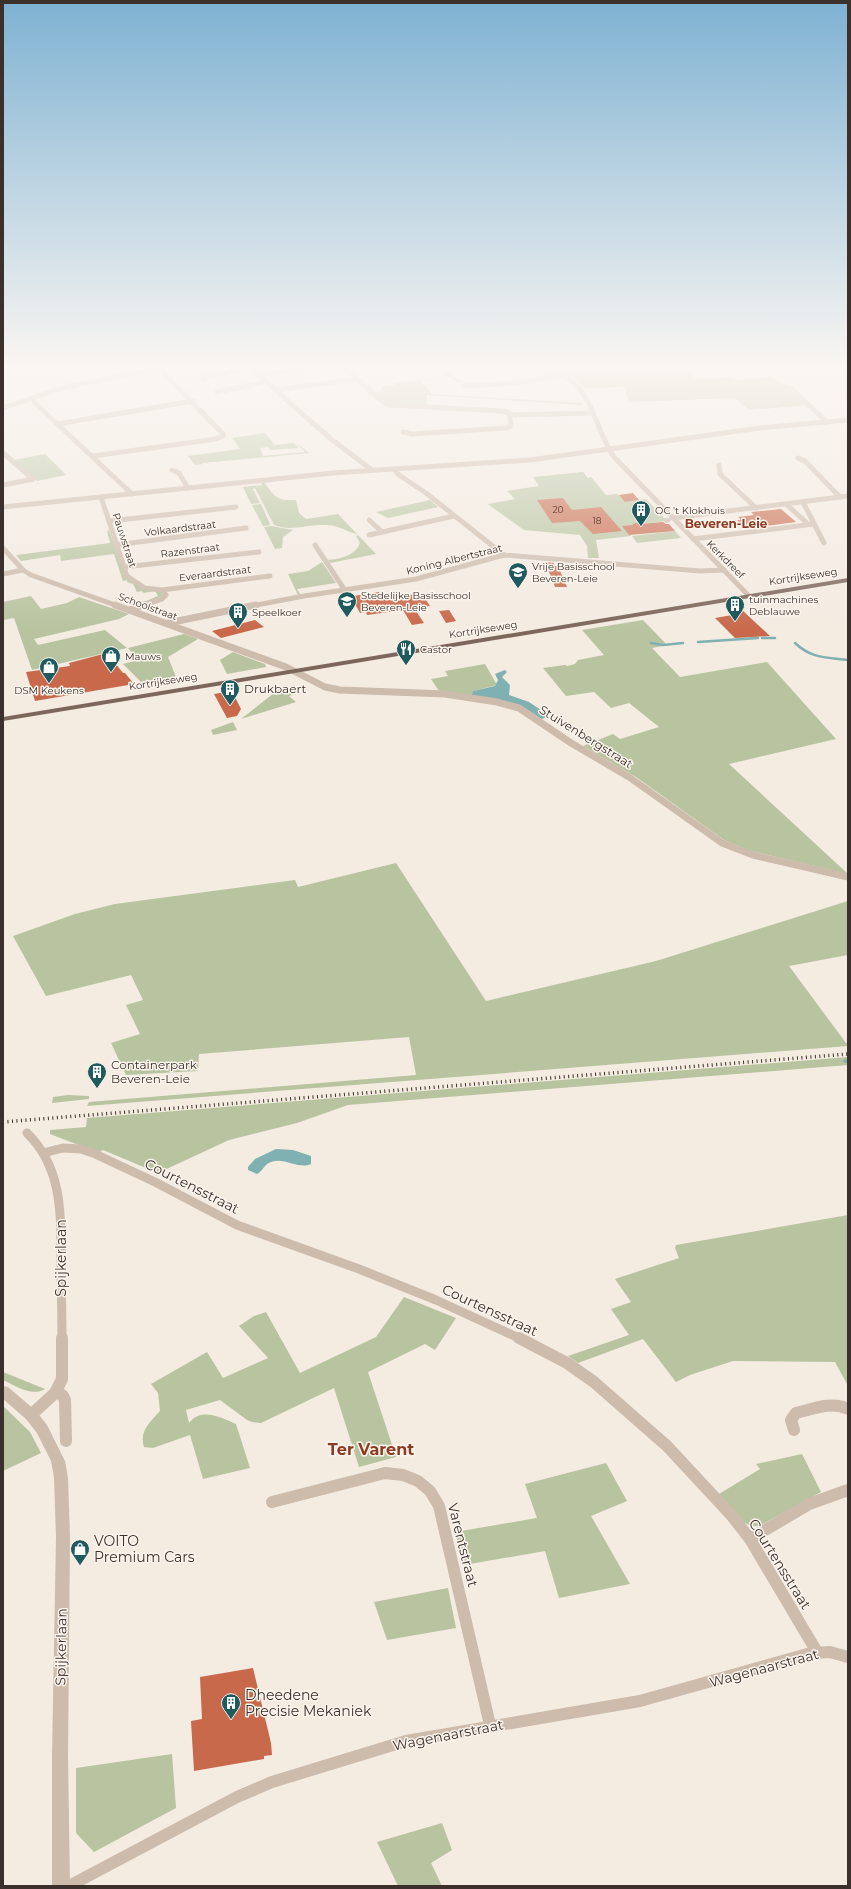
<svg xmlns="http://www.w3.org/2000/svg" width="851" height="1889" font-family="Montserrat,sans-serif">
  <style>
    .green { fill: #b8c4a0 }
    .water { fill: #7fb0b2 }
    .lines { fill: none; stroke-linecap: round; stroke-linejoin: round }
    .stream-far1 { stroke: #7fb0b2; stroke-width: 2.5 }
    .stream { stroke: #7fb0b2; stroke-width: 3.5 }
    .building { fill: #c8694b }
    .pedestrian { stroke: #cdbbac; stroke-width: 4 }
    .minor-far3 { stroke: #cdbbac; stroke-width: 5 }
    .minor-far2 { stroke: #cdbbac; stroke-width: 7 }
    .minor-far1 { stroke: #cdbbac; stroke-width: 9 }
    .minor { stroke: #cdbbac; stroke-width: 12 }
    .tertiary { fill: #cdbbac; fill-rule: evenodd }
    .primary { fill: #7d675c; fill-rule: evenodd }
    .rail { stroke: #3b302b; stroke-width: 3.5; stroke-dasharray: 1 3.5; stroke-linecap: butt }
    .labels { text-anchor: middle; stroke-width: 3; stroke-linejoin: round; paint-order: stroke }
    .far-number-label { font-size: 9px; fill: #5e3e33 }
    .far-poi-label { font-size: 10px; fill: #3b302b; stroke: #fbf5ee; text-anchor: start }
    .far-street-label { font-size: 10px; fill: #3b302b; stroke: #fbf5ee }
    .far-quarter-label { font-size: 12px; font-weight: bold; fill: #8c3b22; stroke: #fbf5ee }
    .poi-label { font-size: 12px; fill: #3b302b; stroke: #fbf5ee; text-anchor: start }
    .street-label { font-size: 12px; fill: #3b302b; stroke: #fbf5ee }
    .near-street-label { font-size: 14px; fill: #3b302b; stroke: #fbf5ee }
    .near-poi-label { font-size: 14px; fill: #3b302b; stroke: #fbf5ee; text-anchor: start }
    .near-neighbourhood-label { font-size: 16px; font-weight: bold; fill: #8c3b22; stroke: #fbf5ee }
  </style>
  <rect width="100%" height="100%" fill="#f4ebe1"/>
  <g class="green">
    <polygon points="443,369 462,382 459,383 449,377 421,381 432,394 582,403 583,405 427,395 427,405 388,403 376,394 370,395 364,390 379,392 382,387 395,385 393,383 447,377 439,370"/>
    <polygon points="685,369 696,379 732,377 736,380 770,377 791,387 788,388 808,405 749,410 735,398 629,402 624,387 585,388 573,377 577,376"/>
    <polygon points="265,433 275,445 294,443 299,448 270,450 268,447 260,448 263,456 305,452 297,444 298,444 309,453 202,463 203,464 195,465 188,456 240,449 232,438"/>
    <polygon points="45,454 66,475 37,481 14,460"/>
    <polygon points="583,472 588,478 591,477 606,495 618,494 625,502 646,499 667,521 623,526 631,536 596,540 599,558 588,558 587,546 580,535 524,530 488,504 515,499 507,491 539,486 533,477"/>
    <path d="M261,482H264C275,497 277,501 296,500L299,513L306,519L338,514L357,534C344,531 340,525 324,525C305,524 293,532 274,525L255,488L262,485Z"/>
    <polygon points="261,485 253,489 260,503 251,504 243,487"/>
    <polygon points="430,500 438,507 388,518 376,512"/>
    <polygon points="261,504 270,524 270,525 263,526 252,505"/>
    <polygon points="271,526 293,530 283,537 282,548 275,549 264,527"/>
    <polygon points="109,530 126,578 161,592 163,596 134,606 158,596 155,591 144,593 142,591 137,592 133,584 127,582 127,580 123,581 114,554 61,561 60,555 21,561 16,555 110,543 107,531"/>
    <polygon points="675,531 681,538 637,543 632,536"/>
    <path d="M358,535L376,554L330,563L328,560C340,559 355,556 360,543L356,536Z"/>
    <polygon points="322,562 336,583 297,589 300,594 298,595 288,574 308,571"/>
    <polygon points="31,596 41,609 67,603 79,597 129,614 119,619 34,639 38,645 105,630 127,648 32,670 14,618 3,620 3,602"/>
    <polygon points="643,620 667,645 652,648 680,677 767,662 836,739 729,764 848,874 751,851 724,840 636,777 583,746 613,734 620,739 659,727 629,703 611,708 594,692 566,696 543,668 565,665 567,666 575,664 578,660 604,655 582,630"/>
    <polygon points="184,634 198,639 168,657 176,677 142,683 123,664 138,660 128,648"/>
    <polygon points="233,652 265,664 266,667 227,674 220,660"/>
    <polygon points="485,664 497,685 473,691 471,695 439,691 431,679 448,676 445,671"/>
    <polygon points="283,686 294,694 289,696 296,702 241,719"/>
    <polygon points="233,722 237,730 213,735 211,730"/>
    <polygon points="396,863 486,1001 656,961 848,901 848,955 789,966 846,1043 848,1043 848,1046 87,1106 89,1102 416,1075 409,1037 199,1054 198,1071 126,1075 111,1043 140,1034 126,1005 143,1000 131,975 46,996 13,936 75,914 115,904 295,880 298,887"/>
    <polygon points="848,1057 848,1065 348,1105 297,1123 229,1140 158,1173 103,1150 99,1153 50,1134 50,1130 86,1127 87,1118"/>
    <polygon points="68,1095 89,1096 89,1099 52,1103 53,1097"/>
    <polygon points="848,1215 848,1386 835,1362 733,1361 690,1375 676,1382 643,1339 578,1363 568,1356 629,1335 611,1309 631,1302 615,1279 679,1258 675,1248 676,1245"/>
    <path d="M404,1297L456,1318L435,1350L425,1344L368,1372L396,1457L359,1467L334,1388L261,1423L252,1422L247,1420L220,1400L186,1410L189,1423C201,1407 221,1417 236,1424L250,1468L203,1479L190,1435L153,1448L144,1447C139,1431 150,1422 160,1411L158,1393L151,1384L207,1352L223,1378L268,1358L239,1326L254,1316L266,1312L300,1373L376,1337Z"/>
    <path d="M3,1372L45,1389C31,1397 16,1386 3,1380Z"/>
    <polygon points="3,1406 30,1432 41,1453 3,1471"/>
    <path d="M802,1454L821,1492L761,1525C744,1532 729,1505 719,1494L760,1469L756,1464Z"/>
    <polygon points="606,1463 627,1501 591,1516 630,1584 559,1598 545,1551 464,1565 455,1532 537,1518 525,1484"/>
    <polygon points="448,1588 456,1628 387,1640 374,1602"/>
    <polygon points="172,1754 176,1808 94,1852 76,1833 76,1768"/>
    <polygon points="442,1823 452,1850 431,1863 442,1886 398,1886 377,1842"/>
  </g>
  <g class="water">
    <polygon points="505,670 507,672 502,677 510,685 509,695 529,702 547,714 547,717 542,719 524,708 471,695 473,691 495,686 498,680 495,674"/>
    <path d="M276,1149L293,1150L311,1156V1164C298,1170 285,1157 271,1162C264,1164 263,1171 257,1174L248,1170V1167L255,1159Z"/>
  </g>
  <g class="lines">
    <g class="stream-far1">
      <polyline points="762,638 775,638"/>
      <polyline points="698,642 758,638"/>
      <polyline points="651,643 663,645 683,643"/>
      <path d="M795,643C812,659 826,657 848,660"/>
    </g>
    <polyline class="stream" points="845,1061 848,1061"/>
  </g>
  <g class="building">
    <polygon points="633,493 639,500 625,502 619,495"/>
    <polygon points="563,498 572,510 601,507 622,531 593,534 580,521 552,523 537,500"/>
    <polygon points="781,509 796,522 750,528 744,527 737,520 741,520 738,517 754,515 751,512"/>
    <polygon points="663,522 666,524 669,524 675,531 629,535 622,526 632,525 635,523 640,524"/>
    <polygon points="545,562 554,563 554,566 558,566 567,587 555,587"/>
    <polygon points="379,592 382,597 422,594 430,606 414,608 424,623 412,625 403,610 367,615 366,612 360,613 355,604 354,601 356,600 353,596"/>
    <polygon points="740,608 757,624 770,636 735,638 715,618 732,615 727,611"/>
    <polygon points="449,610 456,621 446,623 439,611"/>
    <polygon points="255,620 264,627 221,638 212,631"/>
    <polygon points="103,654 108,664 115,663 123,673 125,673 134,684 35,701 26,672 70,666 69,663"/>
    <polygon points="232,691 241,709 237,716 227,718 214,694"/>
    <polygon points="253,1668 271,1743 272,1755 264,1756 264,1759 194,1771 191,1721 202,1719 200,1677"/>
  </g>
  <g class="lines">
    <polyline class="pedestrian" points="667,521 666,520 669,520"/>
    <g class="minor-far3">
      <polyline points="248,366 331,439 372,470"/>
      <polyline points="342,366 371,390"/>
      <path d="M551,366C562,374 574,381 582,392C596,412 600,437 614,457L749,596"/>
      <polyline points="258,375 314,367"/>
      <polyline points="205,379 202,378 249,368"/>
      <polyline points="464,386 515,383 574,374 706,366"/>
      <polyline points="792,389 827,422"/>
      <polyline points="275,390 358,379"/>
      <polyline points="217,392 265,382"/>
      <polyline points="375,395 385,403 391,405 502,411 507,412 510,415 592,413"/>
      <polyline points="33,398 34,402 132,494"/>
      <polyline points="3,408 65,387 171,366"/>
      <polyline points="58,424 193,401"/>
      <polyline points="403,432 412,434 506,428 511,426 510,415"/>
      <polyline points="3,453 33,479"/>
      <polyline points="93,456 216,439 223,436 223,434 160,369"/>
      <polyline points="798,458 805,461 840,497"/>
      <polyline points="719,465 720,474 756,508"/>
      <polyline points="394,469 399,475 426,493 504,555"/>
      <polyline points="172,470 179,473 188,488"/>
      <polyline points="3,485 33,479"/>
      <polyline points="101,497 127,576 145,588 162,590 166,595 162,599 140,606"/>
      <polyline points="803,502 824,543"/>
      <polyline points="786,504 808,524"/>
      <polyline points="3,507 333,473 530,460 760,428 848,420"/>
      <polyline points="673,518 848,496"/>
      <polyline points="369,520 381,531"/>
      <polyline points="110,521 236,507"/>
      <polyline points="369,535 454,516"/>
      <polyline points="693,539 814,524"/>
      <polyline points="116,545 246,528"/>
      <polyline points="315,545 344,589"/>
      <polyline points="3,548 23,570 31,575 118,606"/>
      <polyline points="124,567 259,552"/>
      <polyline points="3,574 23,570"/>
      <polyline points="162,590 270,576"/>
      <polyline points="251,606 304,596 416,579 504,555 700,571 724,570"/>
    </g>
    <g class="minor-far2">
      <polyline points="115,605 286,667 325,687 340,690 445,694 497,702 519,708 571,743 629,777 722,843 753,855 848,877"/>
      <polyline points="130,610 143,605"/>
      <polyline points="168,623 256,605"/>
    </g>
    <g class="minor-far1">
      <path d="M27,1133C62,1167 61,1213 61,1259C61,1286 62,1313 62,1339"/>
      <polyline points="43,1153 63,1148 81,1149 93,1153 155,1182 237,1225 359,1269 436,1300 521,1339"/>
    </g>
    <g class="minor">
      <polyline points="519,1338 567,1363 594,1382 667,1446 732,1516 750,1539 817,1652"/>
      <polyline points="56,1391 63,1396 65,1400 66,1441"/>
      <polyline points="31,1415 55,1393 62,1379 62,1338"/>
      <path d="M794,1430L791,1420L796,1413C813,1409 832,1401 848,1409"/>
      <polyline points="272,1502 385,1473 403,1475 418,1481 430,1491 439,1506 490,1725"/>
      <polyline points="750,1539 809,1504 848,1490"/>
      <polyline points="69,1886 237,1797 272,1782 406,1741 640,1701 811,1653 830,1652 848,1657"/>
    </g>
    <g class="tertiary">
      <polygon points="5,366 15,366 3,371 3,367"/>
      <polygon points="3,1386 8,1387 36,1411 47,1425 65,1461 68,1478 70,1537 68,1756 70,1886 52,1886 52,1756 56,1537 54,1478 51,1461 37,1433 26,1419 3,1399"/>
    </g>
    <polygon class="primary" points="848,578 848,582 3,721 3,717"/>
    <polyline class="rail" points="3,1122 848,1054"/>
  </g>
  <linearGradient id="sky" x2="0" y2="1"><stop stop-color="#7eb2d2"/><stop offset="0.58" stop-color="#faf6f2"/><stop offset="1" stop-color="#faf6f2" stop-opacity="0"/></linearGradient>
  <rect width="851" height="631" fill="url(#sky)"/>
  <defs>
    <g id="building-pin" transform="scale(1)"><path d="M0 17L-7.5 6A9.5 9.5 0 1 1 7.5 6Z" fill="#1f5a5e" stroke="#fbf5ee"/><path d="M-4-6H4V6H1V3H-1V6H-4ZM-2.5-4.3h1.7v1.8h-1.7ZM.8-4.3h1.7v1.8H.8ZM-2.5-1h1.7V.8h-1.7ZM.8-1h1.7V.8H.8Z" fill="#fff"/></g>
    <g id="school-pin" transform="scale(1)"><path d="M0 17L-7.5 6A9.5 9.5 0 1 1 7.5 6Z" fill="#1f5a5e" stroke="#fbf5ee"/><path d="M0-5L7-2L0 1L-7-2ZM-4 1L0 2.5L4 1V4Q0 6-4 4Z" fill="#fff"/></g>
    <g id="restaurant-pin" transform="scale(1)"><path d="M0 17L-7.5 6A9.5 9.5 0 1 1 7.5 6Z" fill="#1f5a5e" stroke="#fbf5ee"/><path d="M-5-6h1v4h1v-4h1v4h1v-4h1v5L-1.5 .5V6h-2V.5L-5-1ZM5-6V6H3V1.5H1.5Q1.5-4 5-6Z" fill="#fff"/></g>
    <g id="shop-pin" transform="scale(1)"><path d="M0 17L-7.5 6A9.5 9.5 0 1 1 7.5 6Z" fill="#1f5a5e" stroke="#fbf5ee"/><path d="M-5-2.5h2.3a2.7 3.5 0 0 1 5.4 0H5L5.5 6h-11ZM-1.5-2.5h3a1.5 2.3 0 0 0-3 0Z" fill="#fff"/></g>
  </defs>
  <g fill-rule="evenodd">
    <use href="#building-pin" x="641" y="510"/>
    <use href="#school-pin" x="518" y="572"/>
    <use href="#school-pin" x="347" y="601"/>
    <use href="#building-pin" x="735" y="605"/>
    <use href="#building-pin" x="238" y="612"/>
    <use href="#restaurant-pin" x="406" y="649"/>
    <use href="#shop-pin" x="111" y="656"/>
    <use href="#shop-pin" x="49" y="667"/>
    <use href="#building-pin" x="230" y="689"/>
    <use href="#building-pin" x="97" y="1072"/>
    <use href="#shop-pin" x="80" y="1549"/>
    <use href="#building-pin" x="231" y="1703"/>
  </g>
  <g class="labels">
    <g class="far-number-label">
      <text x="558" y="513">20</text>
      <text x="597" y="524">18</text>
    </g>
    <g class="far-poi-label">
      <text x="655" y="514">OC 't Klokhuis</text>
      <text x="532" y="570">Vrije Basisschool<tspan x="532" dy="12">Beveren-Leie</tspan></text>
      <text x="361" y="599">Stedelijke Basisschool<tspan x="361" dy="12">Beveren-Leie</tspan></text>
      <text x="749" y="603">tuinmachines<tspan x="749" dy="12">Deblauwe</tspan></text>
      <text x="252" y="616">Speelkoer</text>
      <text x="420" y="653">Castor</text>
      <text x="125" y="660">Mauws</text>
      <text x="49" y="694" text-anchor="middle">DSM Keukens</text>
    </g>
    <g class="far-street-label">
      <text transform="translate(180 528) rotate(-7)" y="4">Volkaardstraat</text>
      <text transform="translate(125 540) rotate(72)" y="4">Pauwstraat</text>
      <text transform="translate(190 550) rotate(-7)" y="4">Razenstraat</text>
      <text transform="translate(454 559) rotate(-14)" y="4">Koning Albertstraat</text>
      <text transform="translate(726 559) rotate(45)" y="4">Kerkdreef</text>
      <text transform="translate(215 573) rotate(-7)" y="4">Everaardstraat</text>
      <text transform="translate(803 576) rotate(-9)" y="4">Kortrijkseweg</text>
      <text transform="translate(148 606) rotate(20)" y="4">Schoolstraat</text>
      <text transform="translate(483 629) rotate(-9)" y="4">Kortrijkseweg</text>
      <text transform="translate(163 681) rotate(-9)" y="4">Kortrijkseweg</text>
    </g>
    <g class="far-quarter-label">
      <text x="726" y="528">Beveren-Leie</text>
    </g>
    <g class="poi-label">
      <text x="244" y="693">Drukbaert</text>
      <text x="111" y="1069">Containerpark<tspan x="111" dy="14">Beveren-Leie</tspan></text>
    </g>
    <g class="street-label">
      <text transform="translate(586 737) rotate(32)" y="4">Stuivenbergstraat</text>
    </g>
    <g class="near-street-label">
      <text transform="translate(192 1186) rotate(27)" y="5">Courtensstraat</text>
      <text transform="translate(61 1258) rotate(-90)" y="5">Spijkerlaan</text>
      <text transform="translate(490 1310) rotate(25)" y="5">Courtensstraat</text>
      <text transform="translate(463 1545) rotate(76)" y="5">Varentstraat</text>
      <text transform="translate(780 1564) rotate(58)" y="5">Courtensstraat</text>
      <text transform="translate(61 1647) rotate(-89)" y="5">Spijkerlaan</text>
      <text transform="translate(764 1668) rotate(-15)" y="5">Wagenaarstraat</text>
      <text transform="translate(448 1735) rotate(-11)" y="5">Wagenaarstraat</text>
    </g>
    <g class="near-poi-label">
      <text x="94" y="1546">VOITO<tspan x="94" dy="16">Premium Cars</tspan></text>
      <text x="245" y="1700">Dheedene<tspan x="245" dy="16">Precisie Mekaniek</tspan></text>
    </g>
    <g class="near-neighbourhood-label">
      <text x="371" y="1455">Ter Varent</text>
    </g>
  </g>
  <rect width="851" height="1889" fill="none" stroke="#3b302b" stroke-width="8"/>
</svg>
